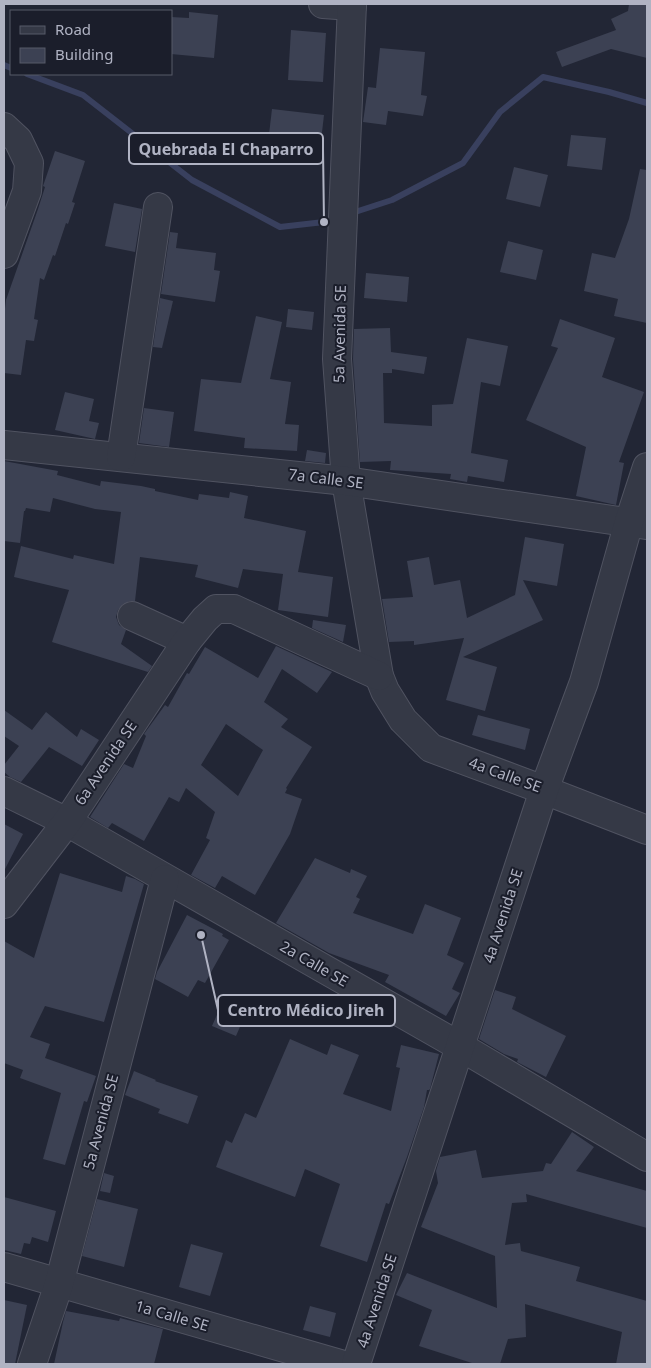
<svg xmlns="http://www.w3.org/2000/svg" width="651" height="1368" font-family="'Noto Sans',sans-serif">
  <style>
    .lines { fill: none; stroke-linecap: round; stroke-linejoin: round }
    .stream { stroke: #39405e; stroke-width: 6 }
    .building { fill: #3c4153; fill-rule: evenodd }
    .minor-casing { stroke: #505361; stroke-width: 30 }
    .minor { stroke: #353946; stroke-width: 28 }
    .labels { text-anchor: middle; stroke-width: 4; stroke-linejoin: round; paint-order: stroke }
    .street-label { font-size: 15px; fill: #b0b3c3; stroke: #1b1e2b }
    .leader { fill: none; stroke: #b0b3c3; stroke-width: 2 }
    .callout-dot { fill: #b0b3c3; stroke: #1b1e2b; stroke-width: 2 }
    .callout { fill: #1b1e2b; stroke: #b0b3c3; stroke-width: 2 }
    .callout-label { font-size: 16px; text-anchor: middle; font-weight: bold; fill: #b0b3c3 }
  </style>
  <rect width="100%" height="100%" fill="#222635"/>
  <g class="lines">
    <g class="stream">
      <polyline points="4,65 11,68"/>
      <polyline points="27,74 83,95 192,180 280,227 324,222 335,219"/>
      <polyline points="349,214 392,200 463,163 500,112 543,77 609,92 647,103"/>
    </g>
  </g>
  <g class="building">
    <polygon points="629,4 647,4 647,58 611,49 562,67 556,52 616,30 611,19 628,11"/>
    <polygon points="189,12 218,15 214,58 171,54 171,17 189,18"/>
    <polygon points="291,30 326,33 323,82 288,80"/>
    <polygon points="380,48 425,52 421,95 427,96 423,116 388,111 386,125 363,122 368,87 376,88"/>
    <polygon points="272,109 324,115 319,158 267,151"/>
    <polygon points="571,135 606,138 602,170 567,166"/>
    <polygon points="55,151 85,161 72,202 75,203 68,224 66,223 55,256 53,255 44,280 40,278 34,319 38,320 34,341 26,340 21,375 4,373 4,317 6,300 38,209 45,187 43,186"/>
    <polygon points="514,167 548,175 540,207 506,199"/>
    <polygon points="640,169 647,170 647,323 614,316 618,299 584,291 592,253 615,258 629,219"/>
    <polygon points="114,203 142,209 135,252 105,246"/>
    <polygon points="170,232 178,233 176,248 216,253 214,270 220,271 215,302 161,294"/>
    <polygon points="508,241 543,250 536,280 500,272"/>
    <polygon points="366,273 409,277 407,302 364,298"/>
    <polygon points="160,298 173,301 162,348 153,347"/>
    <polygon points="288,309 314,312 312,330 286,327"/>
    <polygon points="256,316 282,322 270,379 291,382 285,424 299,425 297,451 244,448 245,438 194,431 201,379 241,383"/>
    <polygon points="560,319 615,338 602,377 644,392 619,462 624,463 616,505 576,496 586,447 526,420 558,348 551,346"/>
    <polygon points="390,328 391,352 427,357 424,374 392,369 392,373 383,373 384,423 432,426 432,405 453,404 467,338 508,346 500,386 481,382 471,453 508,460 504,482 468,476 467,482 450,479 451,474 390,470 391,461 360,462 353,359 354,329"/>
    <polygon points="65,392 94,399 89,421 99,423 95,439 55,430"/>
    <polygon points="144,408 174,412 169,447 139,443"/>
    <polygon points="307,450 326,453 325,463 305,461"/>
    <polygon points="4,461 58,471 57,475 100,486 101,481 141,486 155,489 155,491 198,500 199,494 229,498 230,492 248,496 244,518 306,531 298,572 333,577 328,617 278,610 283,574 243,569 238,588 195,577 198,565 140,557 135,601 130,601 123,604 118,610 116,617 119,625 126,630 121,644 152,666 148,672 52,642 69,590 14,577 21,546 73,559 74,555 114,564 121,512 95,509 53,498 50,512 26,508 25,511 24,511 20,543 4,541"/>
    <polygon points="525,537 564,544 557,586 523,580 543,620 463,657 497,667 485,711 446,700 464,638 414,645 414,641 389,642 382,599 413,597 407,561 429,557 434,585 460,580 467,618 515,595"/>
    <polygon points="313,620 346,625 343,642 312,628"/>
    <path d="M276,646L332,672L317,693L282,669L264,702L288,719L281,727L312,747L286,788L287,789L285,793L302,799L290,834L255,895L222,876L215,888L191,875L210,840L206,838L215,812L186,788L179,802L169,797L144,841L112,823L108,828L90,817L124,764L133,768L146,736L144,734L165,705L168,707L187,673L189,674L205,647L258,678ZM226,724L263,750L238,796L201,765Z"/>
    <polygon points="4,710 32,730 46,712 77,737 81,729 99,740 82,766 49,747 21,782 10,777 4,772 4,765 19,746 4,736"/>
    <polygon points="478,715 530,729 525,750 472,735"/>
    <polygon points="4,824 23,834 4,871"/>
    <polygon points="315,858 350,873 351,869 367,876 356,897 360,899 353,913 413,934 425,904 461,918 447,955 464,963 452,989 460,993 446,1016 385,982 389,975 329,953 276,923"/>
    <polygon points="60,873 122,892 126,876 135,879 144,884 104,1022 45,1006 30,1037 50,1044 45,1058 96,1076 87,1102 84,1101 65,1165 43,1159 61,1093 20,1078 23,1070 4,1063 4,941 34,958"/>
    <polygon points="187,915 223,934 222,936 229,940 205,983 198,980 188,997 155,979 157,972"/>
    <polygon points="495,990 516,997 512,1009 566,1036 546,1077 517,1062 518,1059 504,1054 479,1039"/>
    <polygon points="227,1004 246,1013 236,1036 212,1026 220,1008 224,1010"/>
    <polygon points="290,1039 327,1055 331,1044 359,1055 343,1094 391,1111 400,1068 396,1067 401,1045 439,1054 430,1089 429,1090 427,1090 424,1107 407,1157 389,1204 386,1203 367,1262 320,1246 340,1184 305,1169 295,1197 216,1167 226,1140 232,1143 245,1113 256,1118"/>
    <polygon points="134,1071 156,1080 155,1081 198,1096 188,1124 158,1113 160,1109 125,1095"/>
    <polygon points="572,1132 594,1147 576,1171 647,1191 647,1228 526,1194 527,1202 512,1203 505,1245 520,1243 521,1251 580,1267 576,1281 647,1301 647,1364 616,1364 622,1332 525,1304 526,1337 508,1339 500,1364 475,1364 419,1346 432,1310 396,1295 407,1273 497,1308 495,1256 421,1227 438,1183 436,1171 440,1157 476,1150 482,1178 543,1171 546,1163 551,1164"/>
    <polygon points="104,1173 114,1176 110,1193 100,1191"/>
    <polygon points="4,1197 56,1211 48,1242 32,1237 30,1244 24,1243 21,1254 4,1250"/>
    <polygon points="97,1199 138,1209 124,1267 82,1256"/>
    <polygon points="191,1244 223,1253 210,1296 179,1287"/>
    <polygon points="4,1300 27,1305 15,1364 4,1364"/>
    <polygon points="310,1306 336,1313 330,1337 303,1330"/>
    <polygon points="66,1311 119,1321 120,1318 163,1329 154,1364 54,1364 63,1322"/>
  </g>
  <g class="lines">
    <g class="minor-casing">
      <g id="minor">
        <polyline points="323,4 352,6"/>
        <polyline points="352,4 337,359 346,481 379,676 385,691 403,720 431,748 544,790 647,830"/>
        <polyline points="4,127 18,140 29,163 27,191 4,254"/>
        <polyline points="4,445 346,481 646,525"/>
        <polyline points="121,457 158,207"/>
        <polyline points="132,616 187,641"/>
        <polyline points="4,791 67,822 461,1047 647,1157"/>
        <polyline points="4,904 67,822 187,641 205,619 216,609 234,609 379,676"/>
        <polyline points="4,1267 340,1364"/>
        <polyline points="32,1364 59,1284 165,879"/>
        <polyline points="356,1364 544,790 584,682 629,522 647,467"/>
      </g>
    </g>
    <use href="#minor" class="minor"/>
  </g>
  <g class="labels">
    <g class="street-label">
      <text transform="translate(340 334) rotate(-89)" y="5">5a Avenida SE</text>
      <text transform="translate(326 479) rotate(7)" y="5">7a Calle SE</text>
      <text transform="translate(106 763) rotate(-56)" y="5">6a Avenida SE</text>
      <text transform="translate(505 775) rotate(20)" y="5">4a Calle SE</text>
      <text transform="translate(503 916) rotate(-72)" y="5">4a Avenida SE</text>
      <text transform="translate(314 964) rotate(30)" y="5">2a Calle SE</text>
      <text transform="translate(101 1122) rotate(-75)" y="5">5a Avenida SE</text>
      <text transform="translate(377 1301) rotate(-72)" y="5">4a Avenida SE</text>
      <text transform="translate(172 1316) rotate(16)" y="5">1a Calle SE</text>
    </g>
  </g>
  <path class="leader" d="M324 222L323 149M201 935L218 1010"/>
  <g class="callout-dot">
    <circle cx="324" cy="222" r="5"/>
    <circle cx="201" cy="935" r="5"/>
  </g>
  <g class="callout">
    <rect x="129" y="133" width="194" height="31" rx="5"/>
    <rect x="218" y="995" width="177" height="31" rx="5"/>
  </g>
  <g class="callout-label">
    <text x="226" y="155">Quebrada El Chaparro</text>
    <text x="306" y="1016">Centro Médico Jireh</text>
  </g>
  <rect width="651" height="1368" fill="none" stroke="#b0b3c3" stroke-width="10"/>
  <rect x="10" y="10" width="162" height="65" fill="#1b1e2b" stroke="#575a68"/>
  <rect x="20" y="26" width="25" height="8" fill="#353946" stroke="#575a68"/>
  <text x="55" y="35" font-size="15" fill="#b0b3c3">Road</text>
  <rect x="20" y="48" width="25" height="15" fill="#3c4153" stroke="#575a68"/>
  <text x="55" y="60" font-size="15" fill="#b0b3c3">Building</text>
</svg>
